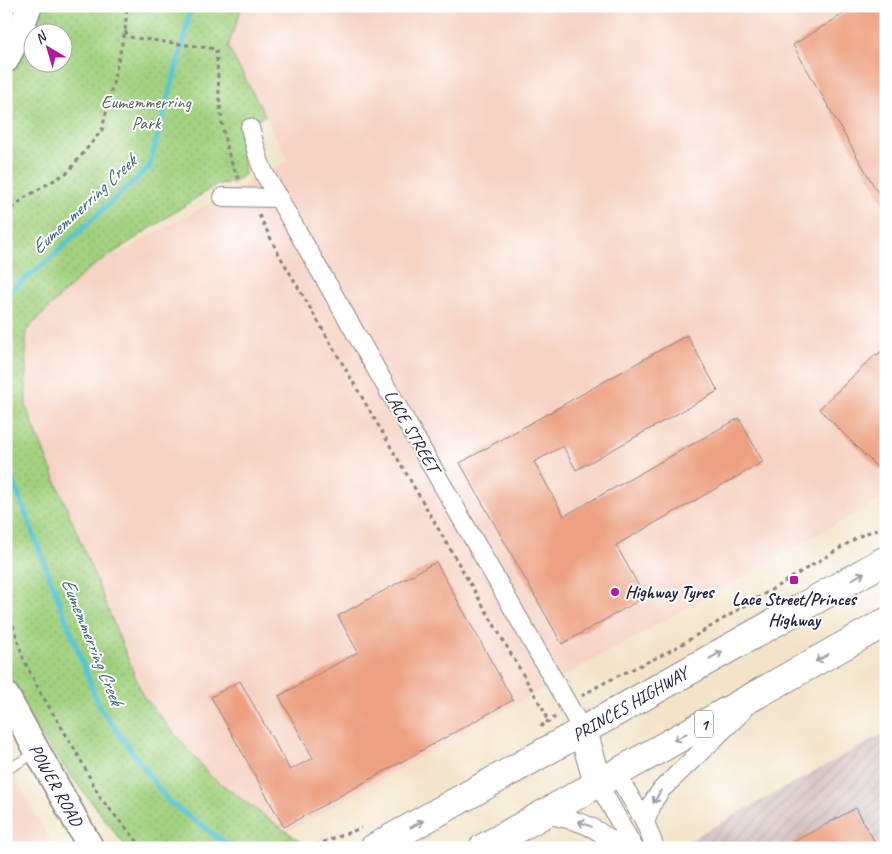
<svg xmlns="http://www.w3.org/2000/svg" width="892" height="854" font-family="Caveat,sans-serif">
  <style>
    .built { fill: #f6d2c3 }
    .industrial { fill: url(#industrial-furrows) }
    .park { fill: url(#park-dots); stroke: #627a5d; fill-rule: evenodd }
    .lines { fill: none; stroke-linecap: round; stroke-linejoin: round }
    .stream { stroke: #59c5d4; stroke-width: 5.5 }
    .building { fill: #eda182 }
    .service-casing { stroke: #8a8382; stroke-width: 11 }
    .minor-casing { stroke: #8a8382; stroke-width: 20 }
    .secondary-casing { stroke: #8a8382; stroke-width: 28 }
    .trunk-casing { stroke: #8a8382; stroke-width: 30 }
    .path { stroke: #8a8382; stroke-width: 3; stroke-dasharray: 4 4; stroke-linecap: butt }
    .service { stroke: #fff; stroke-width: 9 }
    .minor { stroke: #fff; stroke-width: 18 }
    .secondary { stroke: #fff; stroke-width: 25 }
    .trunk { stroke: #fff; stroke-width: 28 }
    .oneway { stroke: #9c9ca7 }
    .poi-dot { fill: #b5179e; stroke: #fff; stroke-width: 2 }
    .labels { text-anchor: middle; stroke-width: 4; stroke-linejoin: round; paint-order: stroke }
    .shield { fill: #fff; stroke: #646476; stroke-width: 1 }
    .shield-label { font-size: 16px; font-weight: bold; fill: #22223b }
    .park-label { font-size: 18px; fill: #4f5f53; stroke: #fff }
    .street-label { font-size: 18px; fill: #22223b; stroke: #fff }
    .poi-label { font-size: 18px; font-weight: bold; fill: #22223b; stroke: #fff; text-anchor: start }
    .water-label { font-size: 19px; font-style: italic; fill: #386378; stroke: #fff }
  </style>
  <defs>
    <pattern id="industrial-furrows" width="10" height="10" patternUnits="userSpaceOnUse" patternTransform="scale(1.25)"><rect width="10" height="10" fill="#d1bfbd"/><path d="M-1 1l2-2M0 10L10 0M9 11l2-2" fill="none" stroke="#b3a4a3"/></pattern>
    <pattern id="park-dots" width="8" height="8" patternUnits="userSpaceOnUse" patternTransform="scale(1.25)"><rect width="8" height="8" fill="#a2d17f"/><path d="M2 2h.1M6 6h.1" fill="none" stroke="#8bb36f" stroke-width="1.8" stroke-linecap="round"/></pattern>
  </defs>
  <rect width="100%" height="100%" fill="#fff"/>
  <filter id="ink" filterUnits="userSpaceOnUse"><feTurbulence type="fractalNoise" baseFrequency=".02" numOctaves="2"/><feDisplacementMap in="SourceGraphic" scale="10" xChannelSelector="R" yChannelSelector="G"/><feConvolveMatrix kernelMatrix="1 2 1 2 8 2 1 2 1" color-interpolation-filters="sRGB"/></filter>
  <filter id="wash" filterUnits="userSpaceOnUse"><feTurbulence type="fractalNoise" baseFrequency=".0096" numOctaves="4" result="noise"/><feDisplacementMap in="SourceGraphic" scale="20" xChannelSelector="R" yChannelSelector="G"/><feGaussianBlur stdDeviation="1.12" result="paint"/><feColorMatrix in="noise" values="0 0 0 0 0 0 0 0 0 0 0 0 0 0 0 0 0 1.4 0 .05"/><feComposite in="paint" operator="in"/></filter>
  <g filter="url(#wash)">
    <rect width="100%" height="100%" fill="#f3e4c9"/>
    <g class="built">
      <polygon points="242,6 886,6 886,496 287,832 210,776 143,696 26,407 26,331 86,271 288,160 228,47"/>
      <polygon points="6,761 54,848 6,848"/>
    </g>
    <polygon class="industrial" points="886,732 886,848 667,848 690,840"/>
    <path class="park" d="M29,6H242L228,47L265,115L242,129L244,175L233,183L217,184L86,271L26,331V407L143,696L210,776L301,842L290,848H127L6,692V60ZM32,32H62V62H32Z"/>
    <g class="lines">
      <g class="stream">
        <polyline points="6,294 46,262 149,167 183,43 191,6"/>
        <polyline points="6,462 99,706 168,801 232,848"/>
      </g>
    </g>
    <g id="blocks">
      <g class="building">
        <polygon points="856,6 886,6 886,207 793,45"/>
        <polygon points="687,335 718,391 576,470 563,446 534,462 564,516 739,418 763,462 616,545 645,597 562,644 460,463"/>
        <polygon points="886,347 886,465 880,470 819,409 876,354 877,355"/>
        <polygon points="436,562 513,700 284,827 211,697 240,681 290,770 313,758 279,696 358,652 338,616"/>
        <polygon points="856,808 878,848 782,848"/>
      </g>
    </g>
  </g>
  <g filter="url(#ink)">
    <use href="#blocks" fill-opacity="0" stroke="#8a8382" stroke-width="1"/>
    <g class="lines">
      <g class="service-casing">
        <polyline id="service" points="6,770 36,753"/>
      </g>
      <g class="minor-casing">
        <g id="minor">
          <polyline points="250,128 259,160 264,173 583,731"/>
          <polyline points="223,197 279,198"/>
          <polyline points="616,773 645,822 655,848"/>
          <polyline points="598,783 634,848"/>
          <path d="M544,814C579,821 592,823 620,848"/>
          <polyline points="645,822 654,800 662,789 742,712"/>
        </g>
      </g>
      <g class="secondary-casing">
        <g id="secondary">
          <polyline points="6,60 20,32 29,6"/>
          <polyline points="6,695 91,848"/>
        </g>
      </g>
      <g class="trunk-casing">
        <g id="trunk">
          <polyline points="583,731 598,783"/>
          <polyline points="374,848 886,560"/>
          <polyline points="483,848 886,622"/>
        </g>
      </g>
      <g class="path">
        <path d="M125,31L129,37L216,49C220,92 218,140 239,179"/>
        <polyline points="6,214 24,198 68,172 102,130 125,31 127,6"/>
        <polyline points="259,215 277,251 543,709 546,716 545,721"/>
        <polyline points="6,602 23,658 40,692 77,753 101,799 143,848"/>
        <path d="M582,696C610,677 647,664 677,647L860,536L886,525"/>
        <polyline points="541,727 545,721 549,722 555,717"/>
        <polyline points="308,848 361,828"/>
      </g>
      <use href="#service" class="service"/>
      <use href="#minor" class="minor"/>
      <use href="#secondary" class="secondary"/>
      <use href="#trunk" class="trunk"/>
    </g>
    <defs><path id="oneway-shaft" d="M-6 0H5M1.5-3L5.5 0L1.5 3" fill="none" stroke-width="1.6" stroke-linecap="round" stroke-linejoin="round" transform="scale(1.25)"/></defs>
    <g class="oneway">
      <use href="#oneway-shaft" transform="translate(858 576) rotate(-29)"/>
      <use href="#oneway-shaft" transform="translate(716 655) rotate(-29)"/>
      <use href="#oneway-shaft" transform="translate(822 658) rotate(151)"/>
      <use href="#oneway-shaft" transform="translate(680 737) rotate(151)"/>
      <use href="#oneway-shaft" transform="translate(657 797) rotate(120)"/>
      <use href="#oneway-shaft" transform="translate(417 824) rotate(-29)"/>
      <use href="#oneway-shaft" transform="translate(585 824) rotate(-157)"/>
    </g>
  </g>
  <g class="poi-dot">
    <rect x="789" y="575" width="10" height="10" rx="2.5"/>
    <circle cx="615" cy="592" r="5"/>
  </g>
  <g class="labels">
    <rect class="shield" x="695" y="710.5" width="18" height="27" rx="4"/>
    <g class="shield-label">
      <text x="704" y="730">1</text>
    </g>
    <g class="park-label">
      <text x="146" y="108">Eumemmerring<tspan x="146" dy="21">Park</tspan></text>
    </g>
    <g class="street-label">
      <text transform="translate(412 431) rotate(60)" y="6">LACE STREET</text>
      <text transform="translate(630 704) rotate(-30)" y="6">PRINCES HIGHWAY</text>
      <text transform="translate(56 785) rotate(61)" y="6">POWER ROAD</text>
    </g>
    <g class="poi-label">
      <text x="625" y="598">Highway Tyres</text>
      <text x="794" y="605" text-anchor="middle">Lace Street/Princes<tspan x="794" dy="21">Highway</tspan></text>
    </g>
    <g class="water-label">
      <text transform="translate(83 204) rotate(-43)" y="7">Eumemmerring Creek</text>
      <text transform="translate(93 641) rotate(68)" y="7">Eumemmerring Creek</text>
    </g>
  </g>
  <rect width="892" height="854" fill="none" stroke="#fff" stroke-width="25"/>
  <g transform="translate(48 48) rotate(322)"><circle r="24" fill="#ffffff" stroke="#a7a7b1"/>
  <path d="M0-4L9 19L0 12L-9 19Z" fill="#b5179e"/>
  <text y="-8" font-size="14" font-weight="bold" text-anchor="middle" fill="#22223b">N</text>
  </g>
</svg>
